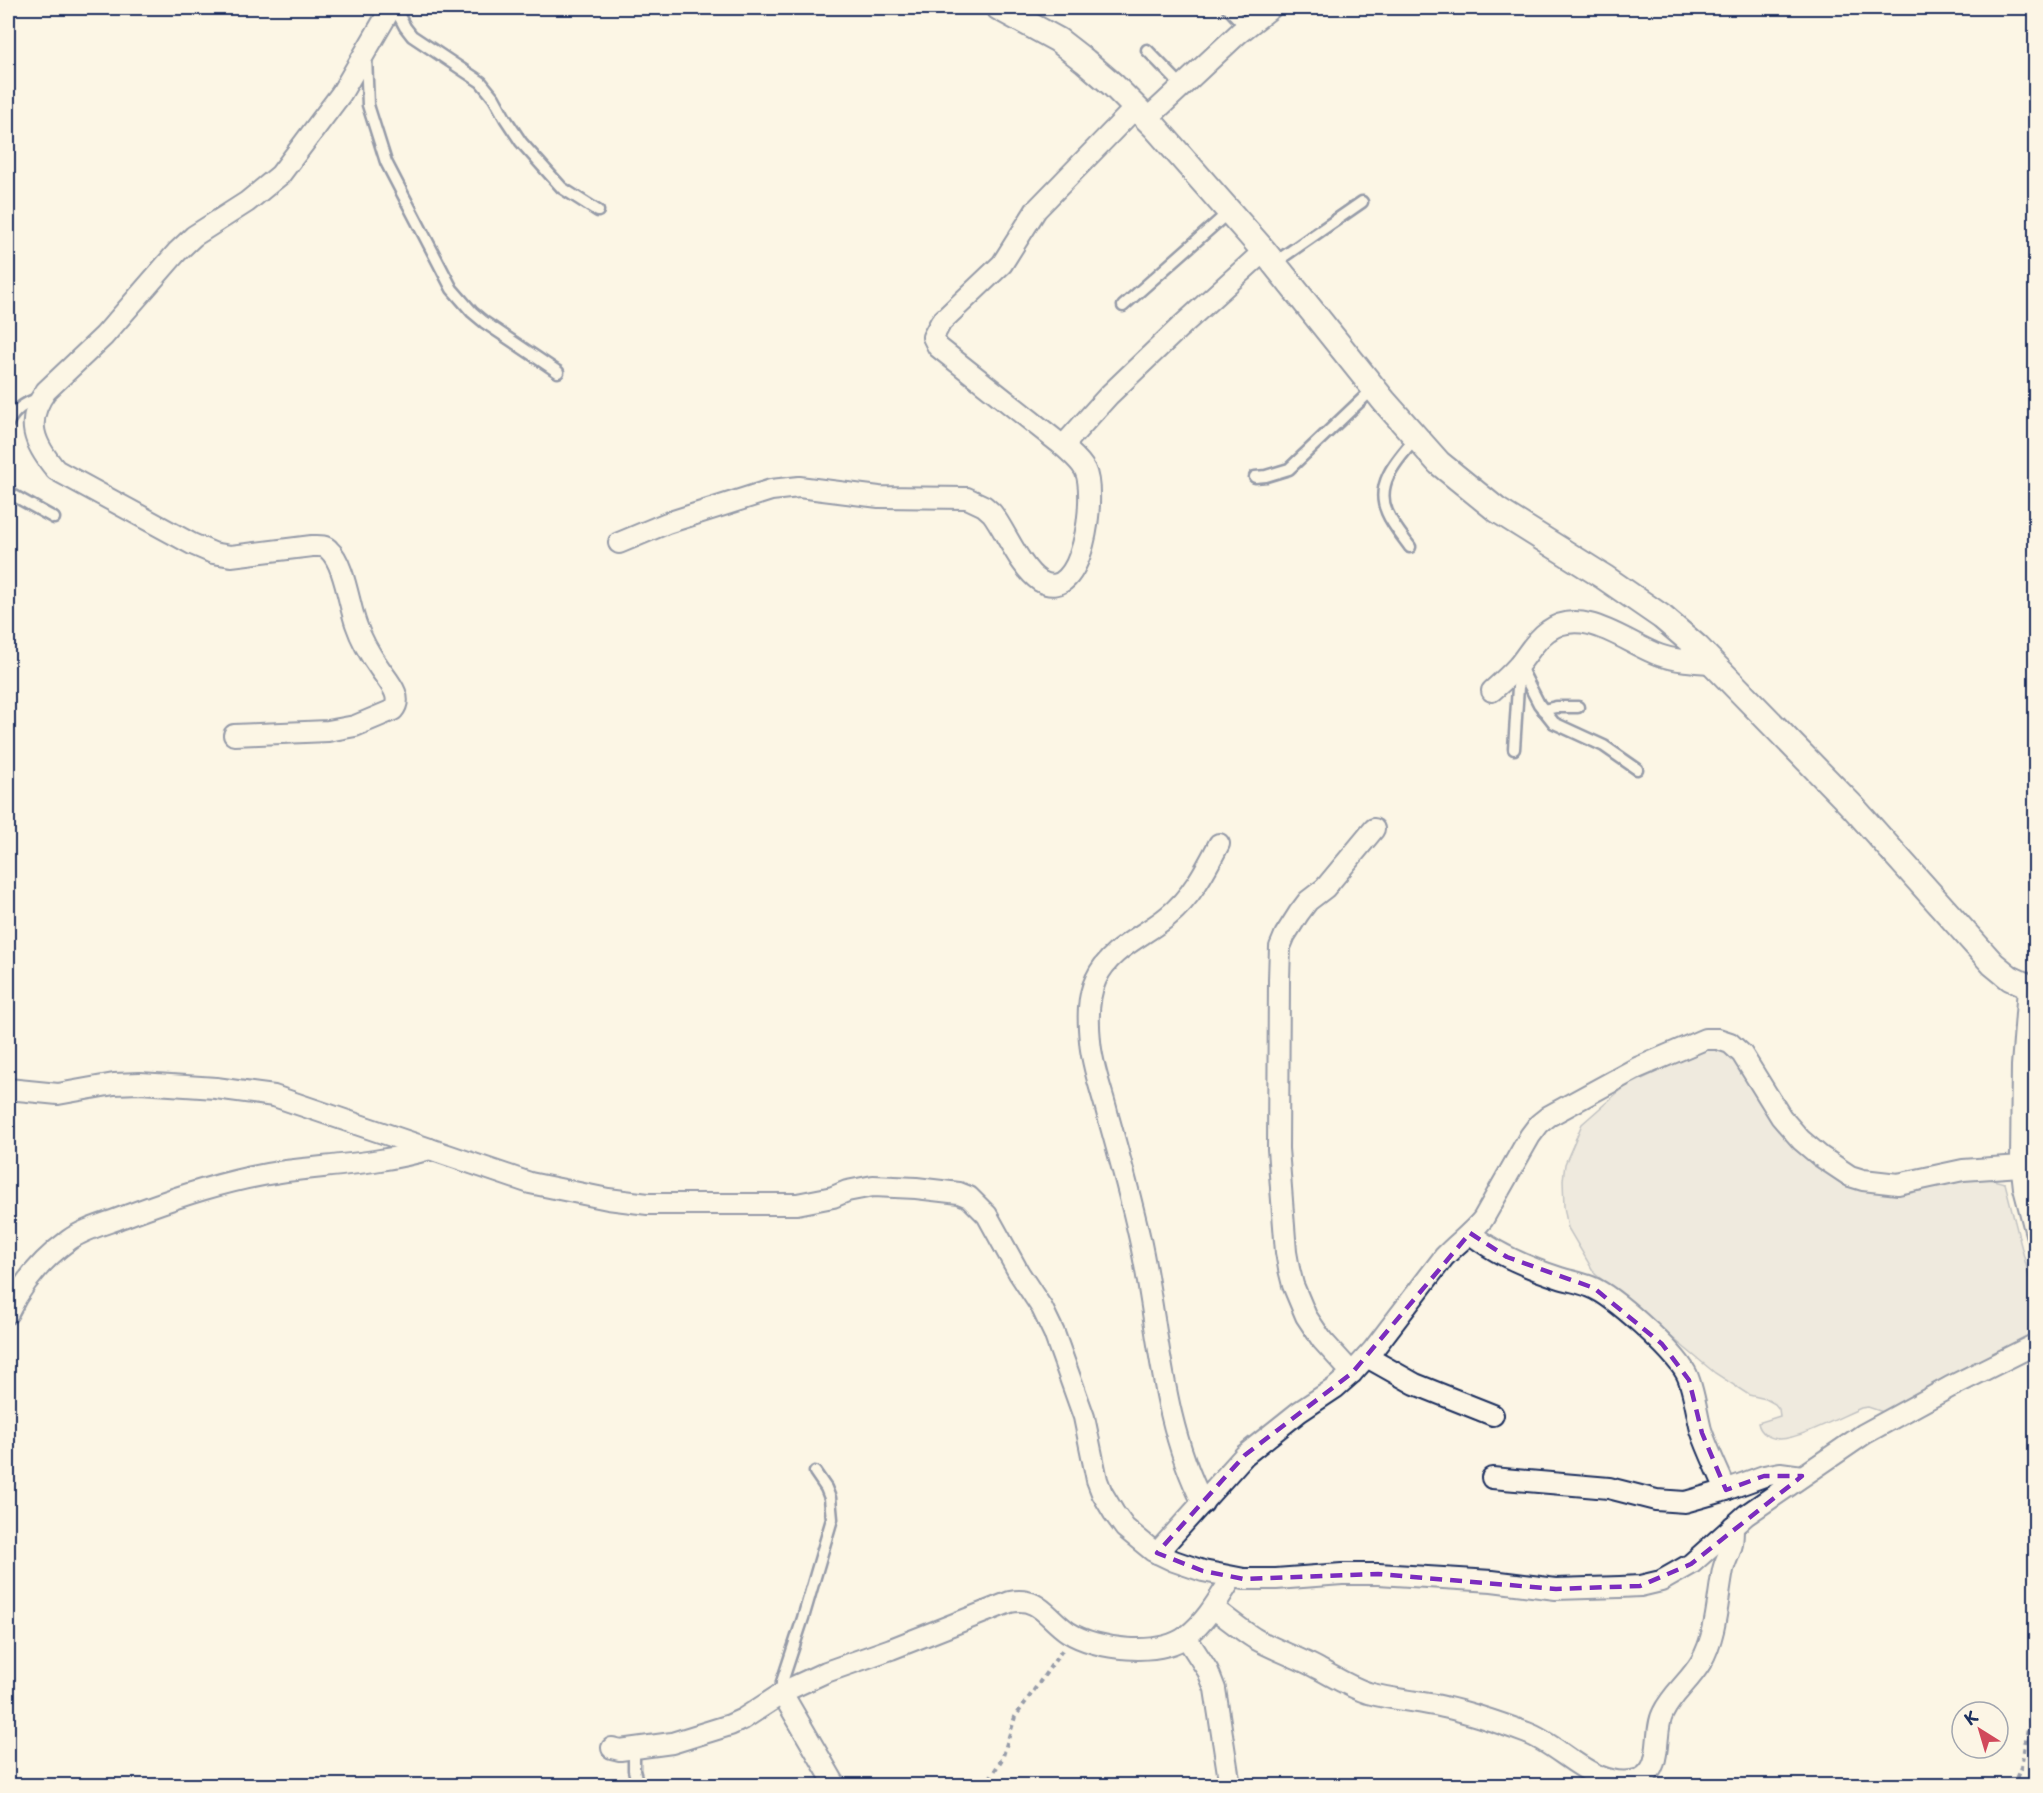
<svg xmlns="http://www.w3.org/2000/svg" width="2043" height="1793" font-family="'Playpen Sans',sans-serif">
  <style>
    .green { fill: #dfdbd4; stroke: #7d8599; stroke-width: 1.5 }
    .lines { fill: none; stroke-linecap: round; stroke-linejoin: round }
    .service-casing { stroke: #1b2f5e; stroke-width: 15 }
    .minor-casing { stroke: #1b2f5e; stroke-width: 24 }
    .tertiary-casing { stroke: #1b2f5e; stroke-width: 28 }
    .path { stroke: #1b2f5e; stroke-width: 4; stroke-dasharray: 4.5 4.5; stroke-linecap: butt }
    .service { stroke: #fcf5e5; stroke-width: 10 }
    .minor { stroke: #fcf5e5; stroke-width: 20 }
    .tertiary { stroke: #fcf5e5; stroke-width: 24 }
    .marked { fill: none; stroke: #7b2cbf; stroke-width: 4.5; stroke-dasharray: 12 8; stroke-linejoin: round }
  </style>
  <rect width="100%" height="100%" fill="#fcf5e5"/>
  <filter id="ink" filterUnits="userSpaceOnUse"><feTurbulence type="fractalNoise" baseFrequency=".0167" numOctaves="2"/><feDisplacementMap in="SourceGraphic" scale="12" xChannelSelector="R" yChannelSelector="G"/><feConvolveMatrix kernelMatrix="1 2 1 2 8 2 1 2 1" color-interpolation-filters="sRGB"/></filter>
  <g filter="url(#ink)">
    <path class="green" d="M1720,1047L1734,1058L1767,1108L1886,1190L1920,1191L1945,1183L1976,1177L1985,1178L2005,1183L2035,1300V1337L1964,1368L1916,1398L1886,1413L1868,1407L1861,1408C1842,1416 1799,1439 1780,1439C1770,1439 1760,1433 1758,1423L1780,1416L1779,1409L1775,1404L1766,1399L1749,1395L1715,1373L1595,1274L1568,1228L1564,1207L1563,1180L1565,1164L1574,1143L1582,1124L1616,1094L1627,1086L1705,1049Z"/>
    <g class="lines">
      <g class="service-casing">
        <g id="service">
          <polyline points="395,8 405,27 412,36 481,82 494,98 505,118 521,142 562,188 598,211"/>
          <polyline points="1228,8 1246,27"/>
          <polyline points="1147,50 1182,86"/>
          <polyline points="366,57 368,105 386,162 452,289 472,312 484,322 558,372"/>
          <polyline points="1274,263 1362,202"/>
          <polyline points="1123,306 1230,211"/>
          <path d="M8,423C14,410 27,402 40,398"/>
          <polyline points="1255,477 1266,476 1289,469 1374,388"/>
          <polyline points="8,487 11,494 54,518"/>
          <path d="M1410,547C1402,536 1392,524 1387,512C1374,483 1399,458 1416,438"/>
          <polyline points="1519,665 1539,704 1554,723 1604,746 1637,769"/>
          <polyline points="1543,710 1556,707 1578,707"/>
          <polyline points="1514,749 1518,687 1523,673"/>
          <polyline points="782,1693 782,1682 803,1618 832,1519 830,1498 826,1488 815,1472"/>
          <polyline points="634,1748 634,1770 638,1786"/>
        </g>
      </g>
      <g class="minor-casing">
        <g id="minor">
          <polyline points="1147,119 1239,33 1271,8"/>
          <polyline points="1063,446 1109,395 1179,328 1264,251"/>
          <path d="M619,543L667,523L771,490L799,487L879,497L967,498L984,506L992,513C1006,532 1021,569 1040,581C1083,607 1097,494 1085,470C1080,460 1070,453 1063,446L938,347L933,337L941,322L1002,264L1036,210L1136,107"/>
          <path d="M1492,691C1501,683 1510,675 1518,666C1528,654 1535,640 1548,631C1583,605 1626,643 1659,655C1676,661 1696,662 1713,663"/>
          <path d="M234,735L328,731L355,726L393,710C404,697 388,681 380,669C370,655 362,642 356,624C349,605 344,563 329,550C325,545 318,546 312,546L231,556L213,553L192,544L56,470C34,444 24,421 46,391L104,336L177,252L194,236L247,202L280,175L341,94L391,8"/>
          <polyline points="2028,988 2022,1066 2021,1161 2024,1188 2036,1234"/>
          <polyline points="8,1089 58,1094 114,1084 140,1083 216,1088 274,1096 530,1183 608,1199 648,1204 797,1204 833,1197 847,1191 873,1186 916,1188 959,1193 969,1197 987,1215 1019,1273 1042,1308 1054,1333 1084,1417 1097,1480 1102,1493 1114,1513 1125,1528 1153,1551 1174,1561 1203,1571 1244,1579 1276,1579 1342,1574 1378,1574 1492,1581 1556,1589 1620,1587 1640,1586 1661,1581 1691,1564 1746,1515 1864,1434 1950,1387 2036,1344"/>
          <path d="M1470,1233C1495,1254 1529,1268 1560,1278C1570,1281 1581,1283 1591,1287C1614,1296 1674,1351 1686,1373C1693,1385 1697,1415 1701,1430C1708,1451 1718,1470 1726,1490"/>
          <path d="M8,1313C21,1285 43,1259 69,1240C84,1229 105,1224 123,1217C176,1197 229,1179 286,1171C334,1165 384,1163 430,1149"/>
          <polyline points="1367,1357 1415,1384 1493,1415"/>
          <polyline points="1352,1373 1322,1340 1306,1316 1293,1285 1289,1269 1286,1252 1278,1149 1279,980 1280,947 1285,935 1299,913 1308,901 1325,888 1374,829"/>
          <polyline points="1492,1478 1609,1488 1656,1500 1685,1502 1720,1492 1764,1476 1780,1473 1802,1476"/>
          <path d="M1203,1503C1160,1420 1159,1323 1139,1235C1130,1195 1119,1155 1108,1116C1102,1091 1092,1067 1090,1041C1088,1021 1087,998 1096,979C1109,949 1144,936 1167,917C1191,898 1205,871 1219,844"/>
          <path d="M1157,1553L1245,1455L1299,1412L1335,1388L1352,1373L1373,1350L1444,1257C1457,1243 1472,1233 1483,1219L1530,1136L1539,1124L1549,1116L1637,1068L1705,1039H1718L1730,1043L1742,1054L1781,1117L1801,1140L1820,1156L1850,1176L1863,1180L1898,1184L1963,1170L2021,1166"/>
          <path d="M1213,1608C1227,1618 1240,1629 1254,1638C1274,1650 1298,1657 1319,1669C1336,1678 1350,1687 1368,1693C1393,1700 1419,1701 1444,1707C1472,1713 1500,1723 1527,1733C1563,1746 1596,1793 1640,1779C1664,1768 1653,1732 1663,1713C1672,1694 1690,1681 1701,1662C1717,1634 1717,1601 1723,1570C1725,1561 1730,1553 1732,1544C1733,1538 1733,1532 1733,1526"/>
          <polyline points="1186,1637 1208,1671 1215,1689 1230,1786"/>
          <polyline points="782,1693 836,1786"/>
          <path d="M612,1748L620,1750L672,1743L730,1725L743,1719L789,1689L826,1672L891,1649L1010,1602C1039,1596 1047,1618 1068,1632C1096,1650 1159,1657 1187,1636C1207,1621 1219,1598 1232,1578"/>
        </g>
      </g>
      <g class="tertiary-casing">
        <polyline id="tertiary" points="999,8 1058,40 1085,61 1113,85 1155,127 1264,251 1384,401 1439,463 1497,510 1604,577 1662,617 1697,647 1853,807 1993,964 2010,978 2036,990"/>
      </g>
      <g class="path">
        <polyline points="985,1786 1002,1759 1015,1717 1063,1649"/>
        <polyline points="2013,1786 2021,1767 2028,1728 2036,1713"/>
      </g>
      <use href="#service" class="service"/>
      <use href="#minor" class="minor"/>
      <use href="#tertiary" class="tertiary"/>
    </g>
  </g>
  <path d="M0 0H2043V1793H0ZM1470,1233L1507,1257L1594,1288L1662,1344L1689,1380L1702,1433L1726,1490L1764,1476H1802L1691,1564L1640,1586L1556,1589L1378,1574L1244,1579L1203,1571L1157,1553L1245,1455L1352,1373Z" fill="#fcf5e5" fill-opacity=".55" fill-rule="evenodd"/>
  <path class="marked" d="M1470,1233L1507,1257L1594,1288L1662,1344L1689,1380L1702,1433L1726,1490L1764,1476H1802L1691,1564L1640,1586L1556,1589L1378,1574L1244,1579L1203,1571L1157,1553L1245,1455L1352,1373Z"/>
  <rect width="2043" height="1793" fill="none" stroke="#fcf5e5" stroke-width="30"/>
  <rect x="15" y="15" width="2013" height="1763" fill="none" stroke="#1b2f5e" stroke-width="2" filter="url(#ink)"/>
  <g transform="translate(1980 1730) rotate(323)"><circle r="28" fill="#fcf5e5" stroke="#a2a6af" stroke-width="1.5"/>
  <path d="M0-4.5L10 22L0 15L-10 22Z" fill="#d1495b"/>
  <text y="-9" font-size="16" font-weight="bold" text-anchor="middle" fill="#1b2f5e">K</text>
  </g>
</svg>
